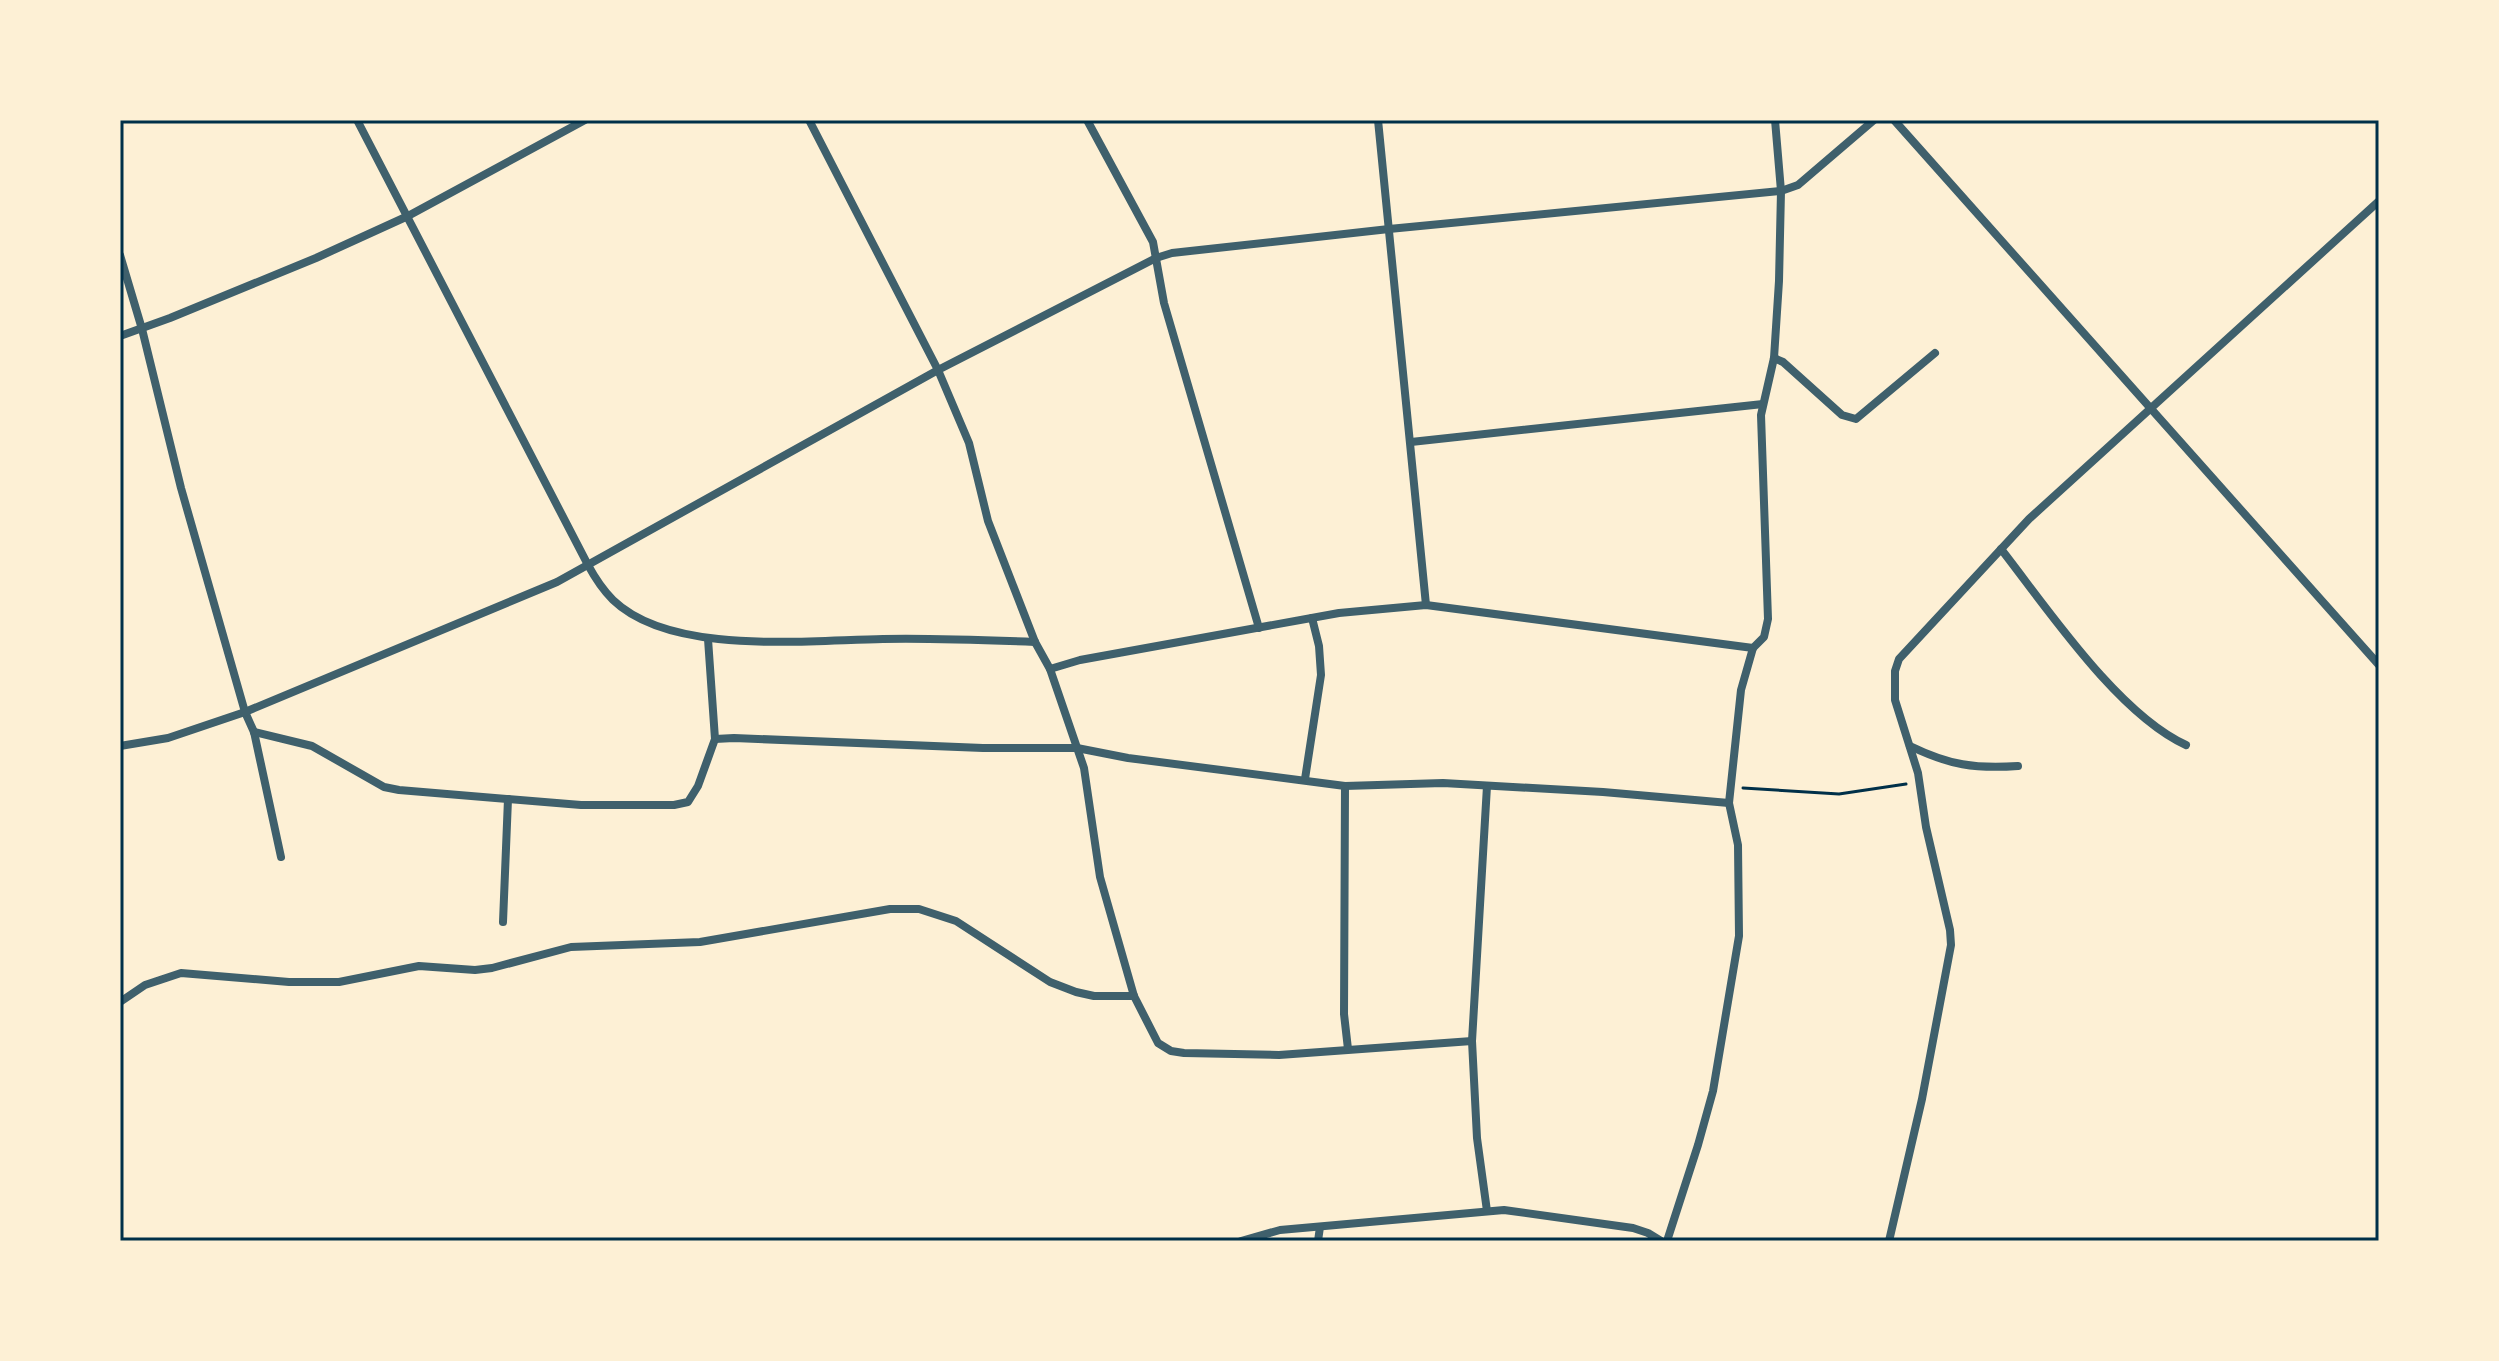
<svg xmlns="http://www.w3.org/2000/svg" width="2499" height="1361" font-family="'PT Sans',sans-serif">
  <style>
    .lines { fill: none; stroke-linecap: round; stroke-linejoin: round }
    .path { stroke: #003049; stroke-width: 3 }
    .minor { stroke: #3f606c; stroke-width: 8 }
    .neatline { fill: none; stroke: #003049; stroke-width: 3 }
  </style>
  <rect width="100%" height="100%" fill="#fdf0d5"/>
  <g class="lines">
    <polyline class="path" points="1743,788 1839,794 1906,784"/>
    <g class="minor">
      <path d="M357,120L588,565C595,578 602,589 613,600C671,656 808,640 883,639C934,638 985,640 1035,642"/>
      <polyline points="809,120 938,370 969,443 988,521 1035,642 1050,669 1084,768 1100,877 1134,996 1158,1043 1171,1051 1184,1053 1279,1055 1472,1041"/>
      <polyline points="1087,120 1153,242 1164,303 1259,628"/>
      <polyline points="1378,120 1426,605"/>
      <polyline points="1894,120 2379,665"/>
      <polyline points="120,255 142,329 181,488 245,712 254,732 281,857"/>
      <polyline points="120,336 170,318 316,258 408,216 585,120"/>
      <polyline points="1774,358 1783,362 1842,415 1856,419 1935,353"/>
      <polyline points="1411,442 1763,404"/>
      <path d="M2001,549C2047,608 2118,714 2186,745"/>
      <polyline points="1050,669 1080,660 1339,613 1426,605 1753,648"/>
      <polyline points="254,732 312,746 384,787 399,790 581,805 674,805 688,802 698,786 715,739 708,639"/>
      <polyline points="715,739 734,738 983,748 1077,748 1128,758 1345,786 1443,783 1603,792 1729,803"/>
      <polyline points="120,746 168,738 245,712 557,582 938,370 1156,258 1172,253 1389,229 1781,191 1798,185 1874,120"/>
      <path d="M1910,746C1949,765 1975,769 2018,766"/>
      <polyline points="1305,779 1321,675 1319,646 1312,618"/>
      <polyline points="1345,786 1344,1014 1348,1049"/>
      <polyline points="503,922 508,799"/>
      <polyline points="120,1002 145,985 181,973 289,982 339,982 419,966 475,970 492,968 571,947 700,942 890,909 919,909 956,921 1050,982 1076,992 1094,996 1134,996"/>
      <polyline points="1487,1211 1477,1138 1472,1041 1487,786"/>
      <polyline points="1241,1241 1280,1230 1504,1210 1633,1228 1648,1233 1661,1241"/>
      <polyline points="1318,1241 1320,1227"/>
      <polyline points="1667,1241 1698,1145 1713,1091 1739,936 1738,845 1729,803 1741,690 1753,648 1764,637 1768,619 1761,415 1774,358 1779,281 1781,191 1775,120"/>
      <polyline points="1889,1241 1922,1099 1951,945 1950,930 1926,827 1918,773 1895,700 1895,671 1899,659 2029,519 2379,201"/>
    </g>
  </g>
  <rect width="2499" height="1361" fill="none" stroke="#fdf0d5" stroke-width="244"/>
  <rect x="122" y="122" width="2255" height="1117" class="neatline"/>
</svg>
